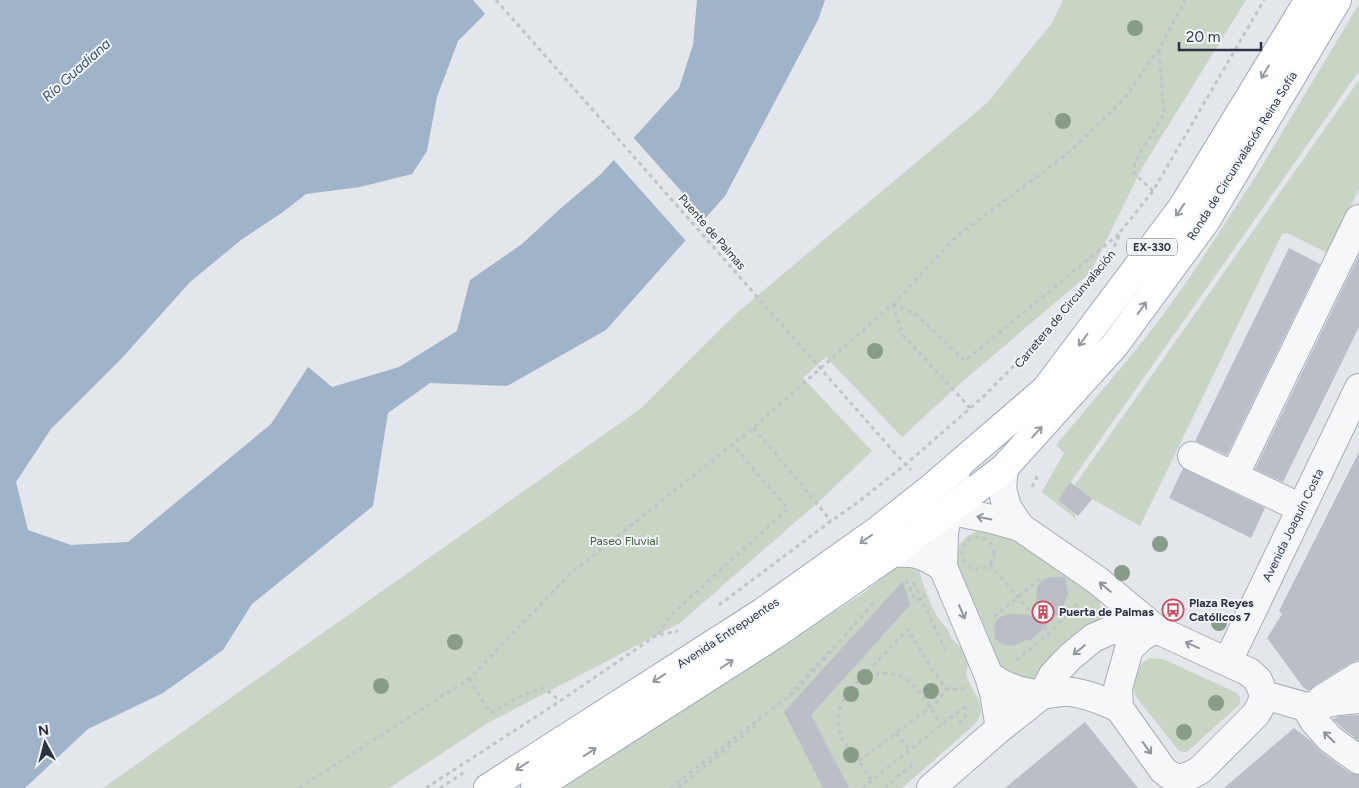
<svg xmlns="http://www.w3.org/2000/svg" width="1359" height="788" font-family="Figtree,sans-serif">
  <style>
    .green { fill: #c8d4c4 }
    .water { fill: #9fb3c9 }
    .pier { fill: #e3e6eb }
    .building { fill: #babfc7 }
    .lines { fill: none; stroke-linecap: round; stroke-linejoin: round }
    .minor-casing { stroke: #a8adb5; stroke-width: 30 }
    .major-casing { stroke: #a2aab6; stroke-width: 30 }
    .path { stroke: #c0c4c9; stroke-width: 3; stroke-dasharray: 4 4; stroke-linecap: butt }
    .minor { stroke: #f5f7f9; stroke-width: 28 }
    .major { stroke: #fff; stroke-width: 28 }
    .path-bridge { stroke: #c0c4c9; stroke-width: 3; stroke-dasharray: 4 4; stroke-linecap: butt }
    .tree { fill: #899b89 }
    .oneway { stroke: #9599a0 }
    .oneway2 { stroke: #90959e }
    .labels { text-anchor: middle; stroke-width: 4; stroke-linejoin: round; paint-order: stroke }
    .shield { fill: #f2f5f8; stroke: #676d79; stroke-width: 1 }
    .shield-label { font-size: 11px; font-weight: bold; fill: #2b3342 }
    .street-label { font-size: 12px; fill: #2b3342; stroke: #f2f5f8 }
    .park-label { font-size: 12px; fill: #3f5e39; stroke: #f2f5f8 }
    .poi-label { font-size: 12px; font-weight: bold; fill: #2b3342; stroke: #f2f5f8; text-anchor: start }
    .water-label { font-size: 14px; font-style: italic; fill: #365175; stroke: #f2f5f8 }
  </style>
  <rect width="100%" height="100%" fill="#e3e6eb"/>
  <g class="green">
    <polygon points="1063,0 1246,0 1142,168 1090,273 962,382 902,437 826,357 803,378 872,451 825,496 680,623 488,723 389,788 103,788 640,409 739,311 987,103 1052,23"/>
    <polygon points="1359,4 1359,71 1058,500 1074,513 1076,519 1042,492 1064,453 1056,445 1135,351 1160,319 1190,277 1256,176"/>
    <polygon points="1359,80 1359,189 1328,253 1287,233 1282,234 1140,526 1092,499 1081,513 1065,499"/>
    <polygon points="979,530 1003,532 1062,570 1099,598 1102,611 1100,618 1031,680 1001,671 957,578 956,552 960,544 966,537"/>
    <path d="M898,566L918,567C923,585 929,602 938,618C941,622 946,626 948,630C950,634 950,637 953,640C958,646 966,649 968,658C969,664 965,671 967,677C973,695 991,707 973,726L902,788H561L862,594Z"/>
    <path d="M1150,658L1163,659L1237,693L1240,697V704L1188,751L1186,752L1179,751L1137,698C1128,682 1135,666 1150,658Z"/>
  </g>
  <polygon class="water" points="0,0 499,0 458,41 437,97 427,151 412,174 360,187 306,194 283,212 241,240 190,282 122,358 51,429 16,482 28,530 71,545 128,542 271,424 308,367 332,387 399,367 457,331 470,280 522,244 560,209 601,174 679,88 693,45 697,0 825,0 818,20 725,196 606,330 507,386 430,383 388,413 373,506 252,604 223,650 163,693 88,729 25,788 0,788"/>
  <g class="pier">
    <polygon points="473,0 502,0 487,16"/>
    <polygon points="632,136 707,220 687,242 612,158"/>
  </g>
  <g class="building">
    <polygon points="1289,248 1320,264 1227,455 1195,441"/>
    <polygon points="1359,255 1359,327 1283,482 1255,469"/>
    <polygon points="1359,452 1359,660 1351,663 1314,686 1310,690 1307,690 1303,687 1267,638 1282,614 1279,611"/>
    <polygon points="1183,468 1265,508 1251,538 1169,498"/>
    <polygon points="1070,482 1092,499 1078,516 1058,500"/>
    <polygon points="1049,577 1065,577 1068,594 1061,611 1030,641 1028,639 1013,646 1004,645 995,639 994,626 996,621 1000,617 1010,614 1035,615 1037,587 1041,581"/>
    <polygon points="903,581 910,605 811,715 849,788 823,788 784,712"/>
    <polygon points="1359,715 1359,741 1341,727 1333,719 1340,716"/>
    <polygon points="1085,722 1138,788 1005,788 1040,759"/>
    <polygon points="1294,728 1310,740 1321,752 1350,773 1359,775 1359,788 1224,788"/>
  </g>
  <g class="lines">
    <g class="minor-casing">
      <g id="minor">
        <polyline points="1192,456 1301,508"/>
        <polyline points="958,465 951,488 944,534 943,567 989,676 994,693 1000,728"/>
        <polyline points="1004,468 1002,489 1007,507 1020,527"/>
        <polyline points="1234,476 1359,219"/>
        <path d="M905,510L927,509L962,513L992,519L1020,527L1097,580L1156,629L1249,672L1258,680L1264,695L1261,705L1256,714L1200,770C1186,779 1176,782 1163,770L1119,708L1118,688L1129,649L1141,637L1156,629"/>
        <path d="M892,553C918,552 922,554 943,567"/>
        <polyline points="1228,661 1359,388"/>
        <path d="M989,676C1005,687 1024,694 1044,694C1053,694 1062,691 1071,692C1088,694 1104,701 1119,708"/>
        <polyline points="1264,695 1306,707 1338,701 1359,699"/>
        <polyline points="1322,699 1359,676"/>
        <polyline points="1306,707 1314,721 1330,739 1359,760"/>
        <polyline points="931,788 1000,728 1043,694 1053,675 1070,657 1093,638 1109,631 1127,628 1156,629"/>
      </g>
    </g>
    <g class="major-casing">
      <g id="major">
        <polyline points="488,788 763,612 877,531 930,489 1046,389 1182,208 1309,0"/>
        <polyline points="535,788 777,633 905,544 1004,468 1114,346 1205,222 1337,0"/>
      </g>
    </g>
    <g class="path">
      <polyline points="1153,191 1134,173 1135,161 1164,114 1159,50"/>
      <polyline points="1111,254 1121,231 1153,191 1264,0"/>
      <polyline points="893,304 917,315 965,361 1120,233"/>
      <polyline points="893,304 902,334 970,408"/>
      <polyline points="753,428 771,448 831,521"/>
      <polyline points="893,451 911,470"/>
      <polyline points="1032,487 1039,473"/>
      <circle cx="978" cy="553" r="16"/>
      <polyline points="990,565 1030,611"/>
      <polyline points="906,580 916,601 925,595"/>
      <polyline points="913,582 947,653"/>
      <polyline points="719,605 831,521 857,503 905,465 983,397 1067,312"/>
      <polyline points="994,617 1043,576"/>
      <polyline points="1045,627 1050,634"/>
      <polyline points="658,634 672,614 788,509 732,444"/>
      <polyline points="1016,660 1050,633 1079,602"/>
      <polyline points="469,679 491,713 522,695 544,688 560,701"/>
      <path d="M861,682C865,680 870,677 875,675C910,665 926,702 941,725"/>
      <polyline points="789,695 834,646"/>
      <polyline points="959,723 965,718 967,708"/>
      <polyline points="896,733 909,750"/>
      <polyline points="859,761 937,702 947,689 962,689 965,688"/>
      <polyline points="871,780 859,761 847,746 841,737 839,723 839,711 845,696 908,629 931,668 947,689"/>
      <polyline points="299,788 469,679 570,574 753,428 893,304 957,236 1067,154 1124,99 1159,49 1185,0"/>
      <polyline points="426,788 560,701 657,635 678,631"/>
      <polyline points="440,788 465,772"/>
      <polyline points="670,788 798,689 876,600"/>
      <polyline points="678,788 755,726"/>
      <polyline points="862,788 968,704"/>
      <polyline points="885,788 913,764"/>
    </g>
    <use href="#minor" class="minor"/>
    <use href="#major" class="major"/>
    <polyline class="path-bridge" points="496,0 893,451"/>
  </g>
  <g class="tree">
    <circle cx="1135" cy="28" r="8"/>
    <circle cx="1063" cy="121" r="8"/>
    <circle cx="875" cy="351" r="8"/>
    <circle cx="1160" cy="544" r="8"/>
    <circle cx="1122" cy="573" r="8"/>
    <circle cx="1219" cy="623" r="8"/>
    <circle cx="455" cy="642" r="8"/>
    <circle cx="865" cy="677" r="8"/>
    <circle cx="381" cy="686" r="8"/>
    <circle cx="931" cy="691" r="8"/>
    <circle cx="851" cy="694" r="8"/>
    <circle cx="1216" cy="703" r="8"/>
    <circle cx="1184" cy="732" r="8"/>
    <circle cx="851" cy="755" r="8"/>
  </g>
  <defs><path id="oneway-shaft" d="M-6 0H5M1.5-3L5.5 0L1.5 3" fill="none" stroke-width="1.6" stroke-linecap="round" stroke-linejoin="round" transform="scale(1.25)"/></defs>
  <g class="oneway">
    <use href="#oneway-shaft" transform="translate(1265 72) rotate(121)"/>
    <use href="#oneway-shaft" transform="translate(1180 210) rotate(125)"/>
    <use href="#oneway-shaft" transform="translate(1142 308) rotate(-54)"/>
    <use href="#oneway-shaft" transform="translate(1083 340) rotate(127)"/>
    <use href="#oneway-shaft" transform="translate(1037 432) rotate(-48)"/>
    <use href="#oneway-shaft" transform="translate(866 539) rotate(145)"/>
    <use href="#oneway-shaft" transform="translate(727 664) rotate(-33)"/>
    <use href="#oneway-shaft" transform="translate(659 678) rotate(147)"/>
    <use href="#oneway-shaft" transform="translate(590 752) rotate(-33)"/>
    <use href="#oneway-shaft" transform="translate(522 766) rotate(147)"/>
  </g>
  <g class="oneway2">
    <use href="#oneway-shaft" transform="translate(984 518) rotate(-169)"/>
    <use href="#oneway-shaft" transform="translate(1105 587) rotate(-140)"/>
    <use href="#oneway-shaft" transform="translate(962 612) rotate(67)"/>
    <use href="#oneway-shaft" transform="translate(1192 645) rotate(-156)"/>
    <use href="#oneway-shaft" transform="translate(1079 650) rotate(141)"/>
    <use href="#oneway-shaft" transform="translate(1329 737) rotate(-136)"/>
    <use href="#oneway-shaft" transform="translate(1147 748) rotate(54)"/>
  </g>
  <defs>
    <g id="bus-ring" transform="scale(1.125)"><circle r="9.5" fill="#f2f5f8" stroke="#cb4c5e" stroke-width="1.5"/><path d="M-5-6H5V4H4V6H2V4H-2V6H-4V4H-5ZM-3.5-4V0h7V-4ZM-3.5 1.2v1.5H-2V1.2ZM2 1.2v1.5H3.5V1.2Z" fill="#cb4c5e"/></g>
    <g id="building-ring" transform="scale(1.125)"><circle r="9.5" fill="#f2f5f8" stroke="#cb4c5e" stroke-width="1.5"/><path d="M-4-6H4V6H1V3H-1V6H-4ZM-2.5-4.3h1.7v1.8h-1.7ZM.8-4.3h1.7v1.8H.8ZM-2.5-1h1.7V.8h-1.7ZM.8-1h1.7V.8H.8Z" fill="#cb4c5e"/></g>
  </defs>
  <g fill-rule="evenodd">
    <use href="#bus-ring" x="1173" y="610"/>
    <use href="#building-ring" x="1043" y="612"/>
  </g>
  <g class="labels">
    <rect class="shield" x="1127" y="238.5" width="50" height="17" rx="4"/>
    <g class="shield-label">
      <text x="1152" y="251">EX-330</text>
    </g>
    <g class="street-label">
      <text transform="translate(1242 156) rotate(-58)" y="4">Ronda de Circunvalación Reina Sofía</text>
      <text transform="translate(712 232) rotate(49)" y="4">Puente de Palmas</text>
      <text transform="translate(1065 309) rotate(-50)" y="4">Carretera de Circunvalación</text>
      <text transform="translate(1293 525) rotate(-64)" y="4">Avenida Joaquín Costa</text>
      <text transform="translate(728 633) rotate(-33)" y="4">Avenida Entrepuentes</text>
    </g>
    <g class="park-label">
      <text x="624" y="545">Paseo Fluvial</text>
    </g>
    <g class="poi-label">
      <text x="1189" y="607">Plaza Reyes<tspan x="1189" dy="14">Católicos 7</tspan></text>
      <text x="1059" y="616">Puerta de Palmas</text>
    </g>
    <g class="water-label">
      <text transform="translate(76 70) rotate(-42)" y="5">Río Guadiana</text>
    </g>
  </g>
  <g transform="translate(45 743) rotate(353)" stroke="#f2f5f8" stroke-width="4" paint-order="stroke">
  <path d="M0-4L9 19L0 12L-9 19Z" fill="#2b3342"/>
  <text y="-8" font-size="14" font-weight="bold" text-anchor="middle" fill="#2b3342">N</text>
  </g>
  <path d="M1179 42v8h82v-8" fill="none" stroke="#2b3342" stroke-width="2.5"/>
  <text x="1186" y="42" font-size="15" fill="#2b3342" stroke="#f2f5f8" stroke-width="4" paint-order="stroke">20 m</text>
</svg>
